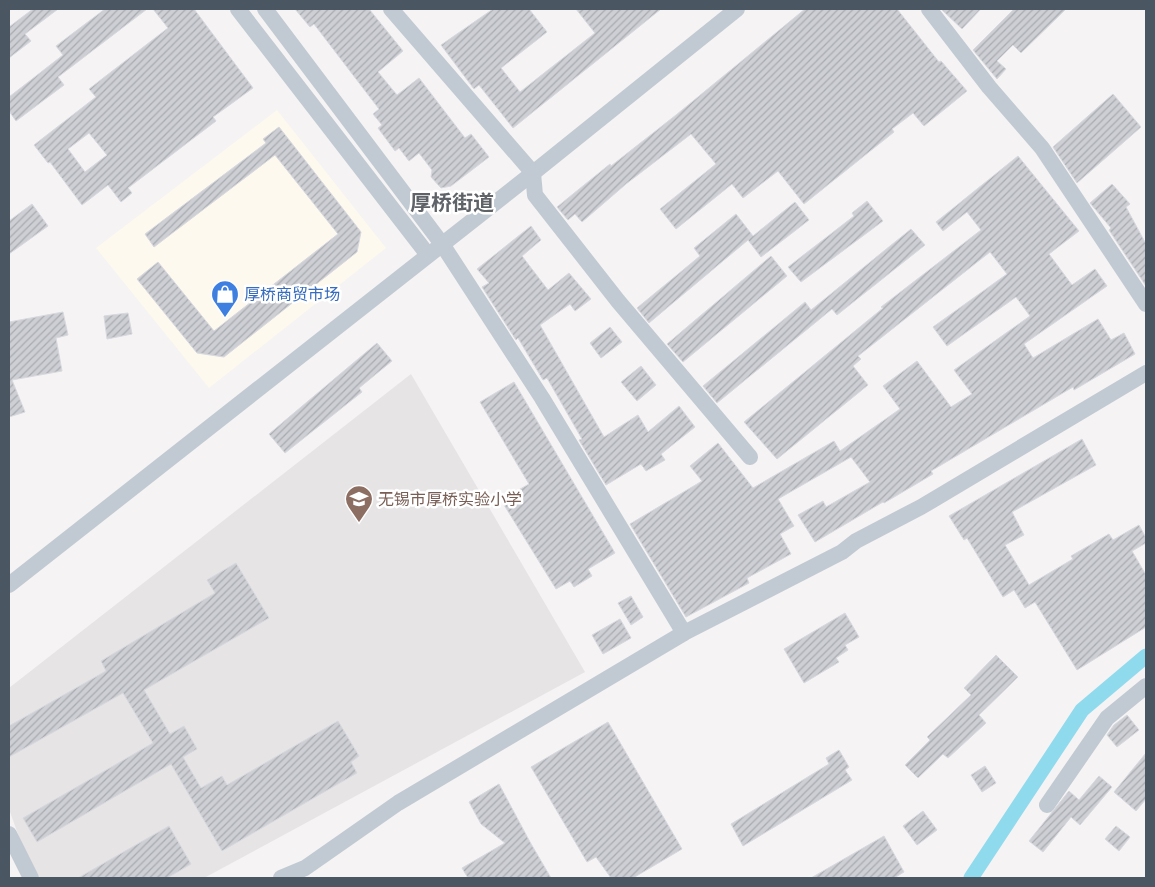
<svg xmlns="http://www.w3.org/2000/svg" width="1155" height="887" font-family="Overpass,'Noto Sans SC',sans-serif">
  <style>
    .commercial { fill: #fdf9ef }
    .education { fill: #e6e4e5 }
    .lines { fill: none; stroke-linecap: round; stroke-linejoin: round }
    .canal { stroke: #90daee; stroke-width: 15 }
    .building { fill: url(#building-hatch); stroke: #d7d9de; fill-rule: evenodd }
    .minor { stroke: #c1cad2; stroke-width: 16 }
    .labels { text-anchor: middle; stroke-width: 5; stroke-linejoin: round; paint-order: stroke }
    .shop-label { font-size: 16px; fill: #366cbe; stroke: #fff; text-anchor: start }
    .education-label { font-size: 16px; fill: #785e54; stroke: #fff; text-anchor: start }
    .district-label { font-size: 21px; font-weight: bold; fill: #5f6368; stroke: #fff }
  </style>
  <defs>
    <pattern id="building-hatch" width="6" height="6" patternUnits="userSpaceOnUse" patternTransform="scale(1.25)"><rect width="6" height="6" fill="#cdcfd5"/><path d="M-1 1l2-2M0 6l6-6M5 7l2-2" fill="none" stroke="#a8abb0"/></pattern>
  </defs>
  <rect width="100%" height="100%" fill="#f5f3f3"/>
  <polygon class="commercial" points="277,110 386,248 209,388 96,248"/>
  <polygon class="education" points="411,374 585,672 204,878 40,878 24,851 9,809 9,688"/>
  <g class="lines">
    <polyline class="canal" points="971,878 1082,710 1146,656"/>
  </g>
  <g class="building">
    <polygon points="33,9 58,9 25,34 31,41 9,58 9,27"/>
    <polygon points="105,9 147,9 58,77 64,85 16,121 9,111 9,97 63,55 56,46"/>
    <path d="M153,9H194L253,88L213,117L216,121L128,188L132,193L121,202L108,185L82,205L50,162L48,163L34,145L96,97L89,89L168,28ZM89,133L107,155L85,172L68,149Z"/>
    <polygon points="295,9 369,9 403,51 378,72 397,95 419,78 465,138 471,134 489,157 451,186 441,188 431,177 432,170 419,153 409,161 399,148 395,151 378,128 382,125 373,114 379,109 314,24 310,27"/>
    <polygon points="493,9 529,9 547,32 501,68 520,92 595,33 576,9 661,9 513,128 479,85 474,89 441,45"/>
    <polygon points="805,9 897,9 939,62 941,61 967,91 924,126 913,113 892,129 894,132 804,204 778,171 743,198 732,184 676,229 660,209 716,164 691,134 626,184 582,222 575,214 568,220 557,207 610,164 611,166 676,115"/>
    <polygon points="941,9 981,9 962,29"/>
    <polygon points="1014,9 1066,9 1021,53 1013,45 997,61 1006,69 997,79 973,50"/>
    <polygon points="1113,94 1141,127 1077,183 1053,147"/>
    <polygon points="279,127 361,232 357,252 224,357 197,353 137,279 158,262 214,331 338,234 275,155 154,247 145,234 266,143 263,139"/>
    <polygon points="1018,156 1079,231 1049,254 1072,285 1095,269 1107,286 1024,344 1033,358 1098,319 1111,340 1124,333 1135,354 1074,390 1073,387 931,471 933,474 884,503 883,502 815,542 798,515 823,501 826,507 870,482 851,457 778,499 794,526 780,534 791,554 747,578 749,583 686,617 630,524 702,481 690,466 718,443 753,488 834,441 840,451 900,409 883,386 917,361 951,407 972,394 954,370 1030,316 1016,297 947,346 933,327 1007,274 990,252 858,356 861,359 853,366 868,385 777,459 744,422 883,308 881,307 981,230 967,212 943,231 936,222"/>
    <polygon points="1112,184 1130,204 1126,207 1146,244 1146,286 1109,230 1111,228 1090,203"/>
    <polygon points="867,201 883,221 801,282 788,267 854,216 852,213"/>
    <polygon points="795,202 809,220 761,257 748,240 649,323 637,308 700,256 694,248 736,214 753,236"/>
    <polygon points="32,204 48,226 9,254 9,221"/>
    <polygon points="531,226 541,240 522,256 548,290 569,273 591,299 575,311 570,304 540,325 604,437 638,415 648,432 679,406 695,427 661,454 665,460 646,471 641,464 606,485 579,440 582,439 547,378 543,380 518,338 516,340 482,287 489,283 477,269"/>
    <polygon points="911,229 925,245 837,315 832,309 717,403 703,386 805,302 811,310"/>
    <polygon points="771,256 787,276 683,362 667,344"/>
    <polygon points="63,312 68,335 56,338 62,371 12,380 25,412 9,417 9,322"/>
    <polygon points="128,313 132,334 107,339 104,316"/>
    <polygon points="610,327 622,342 601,358 590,343"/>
    <polygon points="377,343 392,361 359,388 362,392 285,453 269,434"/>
    <polygon points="641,366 656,385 637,401 621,382"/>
    <polygon points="514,382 615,553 588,569 592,576 574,587 570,581 556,589 501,500 529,484 480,402"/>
    <polygon points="1082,439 1096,465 1012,512 1024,535 1005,545 1029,585 1073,559 1071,556 1109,534 1113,540 1139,525 1146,538 1146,543 1132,551 1146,575 1146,627 1077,670 1035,602 1025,608 1014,590 1003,597 967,538 964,540 949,516"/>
    <polygon points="236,563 269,618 144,690 170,734 184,726 197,749 183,757 201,788 222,776 227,785 338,721 359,756 351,762 357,773 222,851 171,764 37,842 23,818 153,743 123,693 9,757 9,726 106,671 101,661 215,593 207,580"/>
    <polygon points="631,596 643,617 631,625 618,603"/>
    <polygon points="845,613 859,637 845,645 848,650 836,658 839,662 804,683 784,649"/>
    <polygon points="620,619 631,638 603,654 592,635"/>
    <polygon points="996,655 1018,677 979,715 986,723 948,758 943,754 918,778 905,765 930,740 927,737 971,695 964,688"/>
    <polygon points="1127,715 1139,730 1117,747 1107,735 1114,725"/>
    <polygon points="608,722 682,849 633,878 611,878 596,857 587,862 531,767"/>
    <polygon points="839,750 849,767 845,770 852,780 743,846 731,824 829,764 826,758"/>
    <polygon points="1146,753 1146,799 1136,811 1114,792"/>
    <polygon points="985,766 996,783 982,792 971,775"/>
    <polygon points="1099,776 1112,787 1080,825 1071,817 1043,852 1029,841 1069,791 1079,800"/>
    <polygon points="499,784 530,842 551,878 468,878 462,868 505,843 481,824 469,802"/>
    <polygon points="923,811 937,830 917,845 903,826"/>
    <polygon points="169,826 191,864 167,878 78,878"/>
    <polygon points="1116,826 1130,837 1119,851 1105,839"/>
    <polygon points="884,836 904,872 894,878 811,878"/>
  </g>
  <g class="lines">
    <g class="minor">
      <polyline points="238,9 428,255"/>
      <polyline points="265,9 442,244 542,398 684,633"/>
      <polyline points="391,9 533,173 535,195 618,301 750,457"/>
      <polyline points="929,9 989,87 1042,148 1146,304"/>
      <polyline points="9,585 533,173 737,9"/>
      <polyline points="1047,805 1107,718 1146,686"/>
      <polyline points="9,834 31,878"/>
      <polyline points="281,878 305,868 398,803 684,633 842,552 856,541 921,507 1146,373"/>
    </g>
  </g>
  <defs>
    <g id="shop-pin" transform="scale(1.4375)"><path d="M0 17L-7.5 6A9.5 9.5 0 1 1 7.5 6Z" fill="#3f7fe0" stroke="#fff"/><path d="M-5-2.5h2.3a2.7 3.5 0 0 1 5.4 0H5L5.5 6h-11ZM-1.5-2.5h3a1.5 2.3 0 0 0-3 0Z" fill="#fff"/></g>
    <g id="school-pin" transform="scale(1.4375)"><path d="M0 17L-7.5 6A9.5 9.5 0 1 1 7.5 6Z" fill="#8d6e63" stroke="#fff"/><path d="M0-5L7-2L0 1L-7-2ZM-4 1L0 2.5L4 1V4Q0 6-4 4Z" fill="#fff"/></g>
  </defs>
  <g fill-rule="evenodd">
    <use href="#shop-pin" x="225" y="294"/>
    <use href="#school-pin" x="359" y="499"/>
  </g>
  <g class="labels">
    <g class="shop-label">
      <text x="244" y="300">厚桥商贸市场</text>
    </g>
    <g class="education-label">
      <text x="378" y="505">无锡市厚桥实验小学</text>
    </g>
    <g class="district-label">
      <text x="452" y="210">厚桥街道</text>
    </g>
  </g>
  <rect width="1155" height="887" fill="none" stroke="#4a5661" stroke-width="20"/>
</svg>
